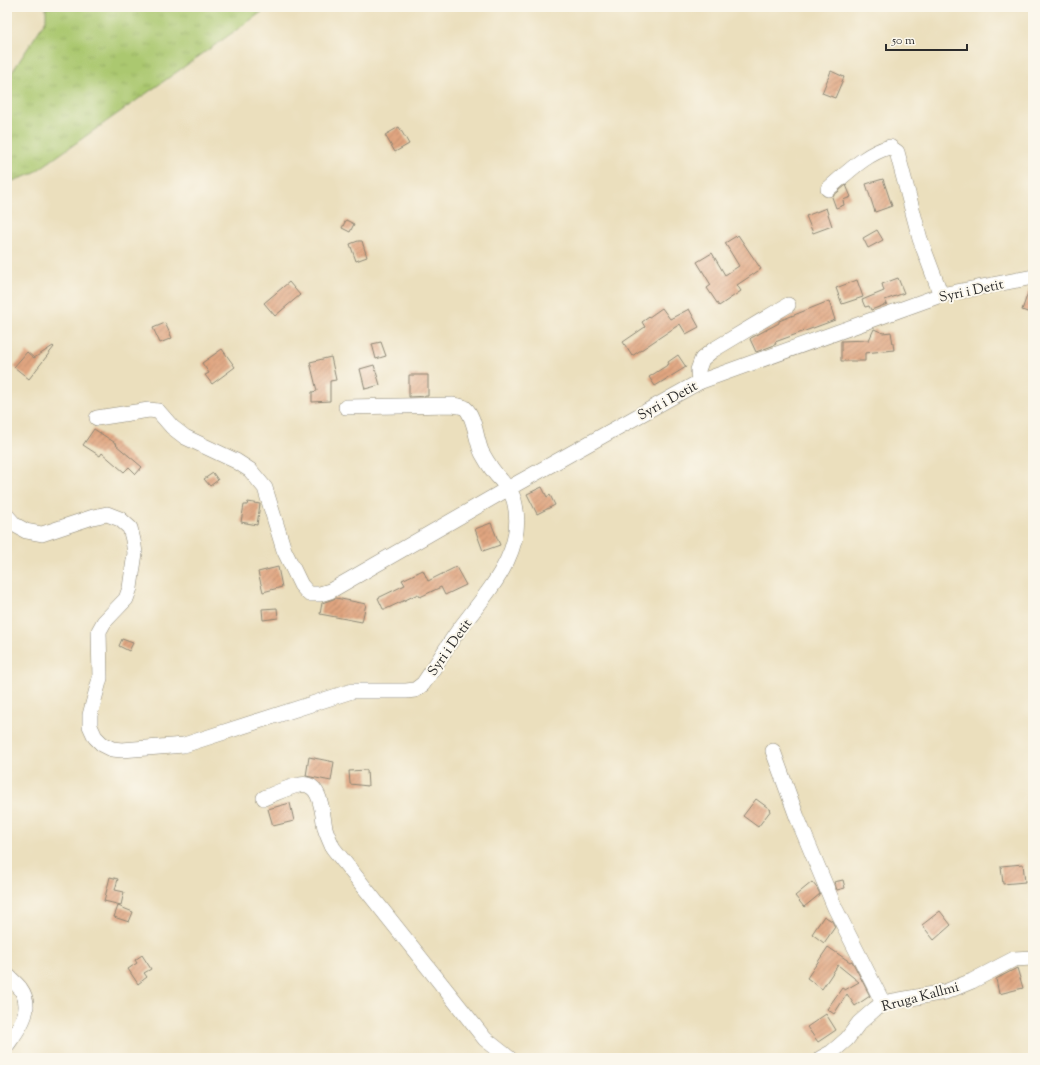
<svg xmlns="http://www.w3.org/2000/svg" width="1040" height="1065" font-family="'Sorts Mill Goudy',serif">
  <style>
    .grass { fill: url(#grass-tufts); stroke: #6b7a4d }
    .building { fill: url(#building-hatch) }
    .lines { fill: none; stroke-linecap: round; stroke-linejoin: round }
    .minor-casing { stroke: #8b8574; stroke-width: 16 }
    .minor { stroke: #fff; stroke-width: 15 }
    .labels { text-anchor: middle; stroke-width: 4; stroke-linejoin: round; paint-order: stroke }
    .street-label { font-size: 14px; fill: #2b2b2b; stroke: #fbf7ec }
  </style>
  <defs>
    <pattern id="grass-tufts" width="24" height="20" patternUnits="userSpaceOnUse"><rect width="24" height="20" fill="#abc86f"/><path d="M3 7l-1-3M5 7V3M7 7l1-3M15 17l-1-3M17 17v-4M19 17l1-3" fill="none" stroke="#93ac60"/></pattern>
    <pattern id="building-hatch" width="6" height="6" patternUnits="userSpaceOnUse"><rect width="6" height="6" fill="#e0a580"/><path d="M-1 1l2-2M0 6l6-6M5 7l2-2" fill="none" stroke="#b68769"/></pattern>
  </defs>
  <rect width="100%" height="100%" fill="#fbf7ec"/>
  <filter id="ink" filterUnits="userSpaceOnUse"><feTurbulence type="fractalNoise" baseFrequency=".025" numOctaves="2"/><feDisplacementMap in="SourceGraphic" scale="8" xChannelSelector="R" yChannelSelector="G"/><feConvolveMatrix kernelMatrix="1 2 1 2 8 2 1 2 1" color-interpolation-filters="sRGB"/></filter>
  <filter id="wash" filterUnits="userSpaceOnUse"><feTurbulence type="fractalNoise" baseFrequency=".012" numOctaves="4" result="noise"/><feDisplacementMap in="SourceGraphic" scale="16" xChannelSelector="R" yChannelSelector="G"/><feGaussianBlur stdDeviation="0.9" result="paint"/><feColorMatrix in="noise" values="0 0 0 0 0 0 0 0 0 0 0 0 0 0 0 0 0 1.4 0 .05"/><feComposite in="paint" operator="in"/></filter>
  <g filter="url(#wash)">
    <rect width="100%" height="100%" fill="#ebdfbd"/>
    <polygon class="grass" points="46,7 269,7 32,174 7,183 7,80 46,20"/>
    <g id="blocks">
      <g class="building">
        <polygon points="831,71 844,77 835,98 822,93"/>
        <polygon points="399,127 409,144 395,152 385,135"/>
        <polygon points="883,179 892,206 875,212 866,184"/>
        <polygon points="846,185 851,197 843,200 844,205 836,208 832,197"/>
        <polygon points="826,208 832,226 813,233 806,216"/>
        <polygon points="346,220 354,224 350,232 342,228"/>
        <polygon points="877,230 883,240 868,248 863,238"/>
        <polygon points="738,235 761,269 737,285 741,291 719,306 707,288 711,285 697,262 712,253 725,275 739,266 725,243"/>
        <polygon points="358,241 362,241 367,257 356,261 350,244"/>
        <polygon points="898,278 904,293 885,300 887,304 871,310 869,306 865,307 862,300 884,291 882,284"/>
        <polygon points="857,280 863,297 842,304 836,288"/>
        <polygon points="289,282 300,295 275,316 264,303"/>
        <polygon points="1033,286 1033,314 1022,310 1030,287"/>
        <polygon points="829,301 835,320 775,342 776,344 772,346 756,352 750,339 751,338 779,323 779,321"/>
        <polygon points="662,308 670,319 689,309 699,327 686,334 680,324 632,356 623,342 645,327 642,322"/>
        <polygon points="165,323 172,338 160,343 153,328"/>
        <polygon points="874,329 883,333 891,332 894,350 865,353 865,361 841,361 841,341 869,340"/>
        <polygon points="381,342 386,356 376,359 372,344"/>
        <polygon points="53,346 54,347 29,379 14,367 27,352 34,358"/>
        <polygon points="222,349 235,367 212,384 205,375 209,373 202,363"/>
        <polygon points="678,355 686,367 655,386 649,377 669,364 668,362"/>
        <polygon points="331,357 336,380 330,381 330,401 312,402 312,392 317,391 310,362"/>
        <polygon points="374,365 380,385 365,389 360,369"/>
        <polygon points="409,375 428,375 428,396 409,397"/>
        <polygon points="94,429 117,444 116,445 142,467 136,474 129,467 124,472 102,453 100,456 83,445"/>
        <polygon points="213,473 218,480 210,486 204,479"/>
        <polygon points="542,487 547,497 550,495 555,505 537,514 527,494"/>
        <polygon points="248,502 260,504 257,525 241,522 244,505 247,505"/>
        <polygon points="491,523 500,545 483,551 475,529"/>
        <polygon points="278,567 282,587 263,592 258,572"/>
        <polygon points="456,567 466,585 445,595 441,587 420,597 418,594 386,609 383,609 378,598 405,585 402,580 423,570 428,581"/>
        <polygon points="336,598 366,604 362,622 320,614 322,603"/>
        <polygon points="277,608 278,618 263,620 262,609"/>
        <polygon points="122,639 133,643 129,651 119,646"/>
        <polygon points="309,757 334,762 331,781 306,776"/>
        <polygon points="367,770 368,786 350,784 349,771"/>
        <polygon points="756,799 771,810 758,827 743,816"/>
        <polygon points="290,803 294,821 273,826 268,809"/>
        <polygon points="1023,864 1025,882 1003,884 1001,866"/>
        <polygon points="110,877 118,879 115,890 124,892 121,905 104,901"/>
        <polygon points="843,880 845,888 837,890 834,882"/>
        <polygon points="812,882 817,888 820,894 804,907 795,896"/>
        <polygon points="118,906 133,912 129,922 114,917"/>
        <polygon points="940,911 951,925 934,940 922,925"/>
        <polygon points="824,916 832,921 835,927 824,943 812,934"/>
        <polygon points="828,947 850,962 852,961 870,996 855,1006 847,994 834,1014 827,1009 842,988 845,990 859,982 838,965 822,989 807,978"/>
        <polygon points="142,955 151,969 144,973 147,977 138,984 128,969 137,963 135,960"/>
        <polygon points="1017,968 1023,988 999,994 996,979"/>
        <polygon points="826,1014 836,1030 818,1042 807,1027"/>
      </g>
    </g>
  </g>
  <g filter="url(#ink)">
    <use href="#blocks" fill-opacity="0" stroke="#8b8574" stroke-width="1"/>
    <g class="lines">
      <g class="minor-casing">
        <g id="minor">
          <path d="M828,189C847,173 866,153 890,147L897,152L920,239L941,295"/>
          <polyline points="699,382 698,370 702,359 713,350 788,305"/>
          <polyline points="97,418 149,410 158,411 172,427 185,437 236,461 250,470 265,488 284,550 301,585 309,594 320,594 330,591 509,488 699,382 941,295 1033,277"/>
          <path d="M7,516L15,525L26,531L42,534L93,517L107,514L120,519L130,528L133,540L135,553L130,588L126,599L104,622L99,631L100,678L90,715V726L95,737L102,744L112,749L122,750L184,745L352,691H406L415,690L423,684C435,667 446,648 458,631C486,593 528,552 514,500C511,490 507,488 501,480C493,472 487,462 482,453C476,441 475,416 465,408C462,406 457,406 453,405L346,407"/>
          <polyline points="773,751 797,817 835,908 883,1003"/>
          <path d="M264,798C274,794 288,787 299,785C322,780 322,814 325,828C327,835 330,841 333,848L485,1039L509,1058"/>
          <path d="M7,975C11,979 16,983 20,988C35,1009 19,1028 7,1045"/>
          <polyline points="821,1058 832,1052 847,1039 859,1023 875,1009 883,1003 945,992 972,981 1014,959 1033,958"/>
        </g>
      </g>
      <use href="#minor" class="minor"/>
    </g>
  </g>
  <g class="labels">
    <g class="street-label">
      <text transform="translate(971 290) rotate(-12)" y="5">Syri i Detit</text>
      <text transform="translate(667 400) rotate(-29)" y="5">Syri i Detit</text>
      <text transform="translate(449 647) rotate(-55)" y="5">Syri i Detit</text>
      <text transform="translate(920 996) rotate(-15)" y="5">Rruga Kallmi</text>
    </g>
  </g>
  <rect width="1040" height="1065" fill="none" stroke="#fbf7ec" stroke-width="24"/>
  <path d="M886 44v6h81v-6" fill="none" stroke="#2b2b2b" stroke-width="2"/>
  <text x="892" y="44" font-size="12" fill="#2b2b2b" stroke="#fbf7ec" stroke-width="3" paint-order="stroke">50 m</text>
</svg>
